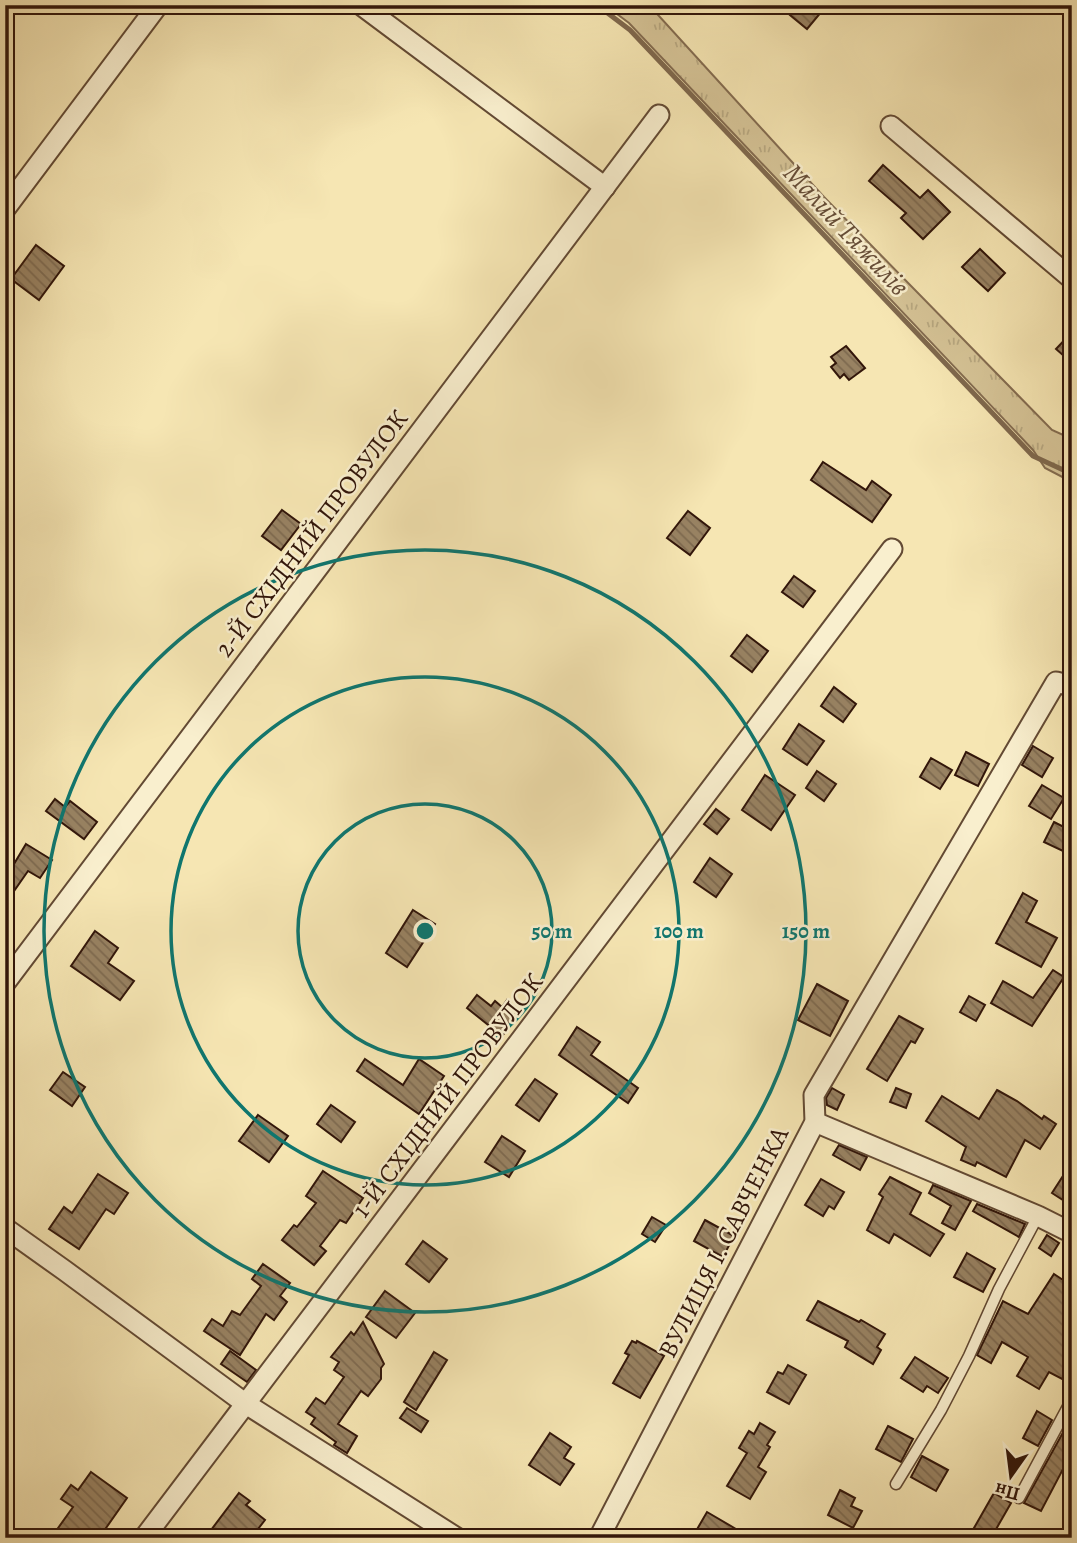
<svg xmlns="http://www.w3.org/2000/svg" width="1077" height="1543" font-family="Alegreya,serif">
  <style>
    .grass { fill: url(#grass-tufts); stroke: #846c50; stroke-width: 2 }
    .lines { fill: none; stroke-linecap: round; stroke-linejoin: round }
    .stream { stroke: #7f684d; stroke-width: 5 }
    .building { fill: url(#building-back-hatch); stroke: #32160a; stroke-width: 2 }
    .service-casing { stroke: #634a34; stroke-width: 13 }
    .minor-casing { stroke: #634a34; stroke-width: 23 }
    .service { stroke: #f9efce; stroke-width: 10 }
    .minor { stroke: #f9efce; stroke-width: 19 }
    .ring { fill: none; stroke: #0f766e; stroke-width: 3.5 }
    .labels { text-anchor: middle; stroke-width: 5; stroke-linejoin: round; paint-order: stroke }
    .street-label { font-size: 26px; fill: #32160a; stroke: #f9efce }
    .water-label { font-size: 28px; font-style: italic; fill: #664d37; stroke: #f9efce }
    .centre { fill: #0f766e; stroke: #f9efce; stroke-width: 3.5 }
    .ring-label { font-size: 21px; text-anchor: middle; font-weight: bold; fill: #0f766e; stroke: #f9efce; stroke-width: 5; stroke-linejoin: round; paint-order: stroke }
  </style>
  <defs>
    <pattern id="grass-tufts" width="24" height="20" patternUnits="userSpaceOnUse" patternTransform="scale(1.75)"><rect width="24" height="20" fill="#d5c396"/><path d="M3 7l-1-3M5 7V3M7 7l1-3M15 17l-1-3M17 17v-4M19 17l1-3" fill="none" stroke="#b7a780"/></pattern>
    <pattern id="building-back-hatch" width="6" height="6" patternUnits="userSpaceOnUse" patternTransform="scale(1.75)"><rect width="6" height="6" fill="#988262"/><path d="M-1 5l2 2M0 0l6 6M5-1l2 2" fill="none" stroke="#7d694f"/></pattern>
  </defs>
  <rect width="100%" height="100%" fill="#f6e6b3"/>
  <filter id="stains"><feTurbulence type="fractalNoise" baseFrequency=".00286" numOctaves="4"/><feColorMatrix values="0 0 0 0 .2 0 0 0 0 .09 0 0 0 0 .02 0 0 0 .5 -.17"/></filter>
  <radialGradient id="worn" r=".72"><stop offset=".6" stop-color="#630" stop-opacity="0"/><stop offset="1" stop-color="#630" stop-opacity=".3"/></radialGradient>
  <polygon class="grass" points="605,5 649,5 824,197 1052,430 1072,439 1072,482 1045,468 1033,450 629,23"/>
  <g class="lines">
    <polyline class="stream" points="597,5 630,30 1033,456 1072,474"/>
  </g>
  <g class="building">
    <polygon points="798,5 827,5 807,29 790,15"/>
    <polygon points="883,165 920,198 928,190 950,212 923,239 901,218 906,213 869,181"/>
    <polygon points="36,245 64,266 39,300 11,279"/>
    <polygon points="980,249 1005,273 988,291 962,267"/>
    <polygon points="1072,332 1072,363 1056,349"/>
    <polygon points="846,346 865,368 849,380 844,374 840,378 831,367 836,363 831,357"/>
    <polygon points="823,462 866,490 872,481 891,495 872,522 811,480"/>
    <polygon points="282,510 301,524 281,550 262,536"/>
    <polygon points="688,511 710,528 690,555 667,538"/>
    <polygon points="794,576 815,591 803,607 782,592"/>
    <polygon points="747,635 768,651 752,672 731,656"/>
    <polygon points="834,687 856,704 843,722 821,706"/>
    <polygon points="799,724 824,741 807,765 783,749"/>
    <polygon points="1033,746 1053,758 1042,777 1022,765"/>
    <polygon points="966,752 989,764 978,786 955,775"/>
    <polygon points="931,758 952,770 940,789 920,777"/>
    <polygon points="817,771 836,784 824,801 806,788"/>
    <polygon points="765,775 795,795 771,830 742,810"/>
    <polygon points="1042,785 1064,798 1051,819 1029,806"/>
    <polygon points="55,799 65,807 70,801 97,822 84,839 46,811"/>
    <polygon points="716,809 729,819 717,834 704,824"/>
    <polygon points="1054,822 1072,831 1072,838 1065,852 1044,842"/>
    <polygon points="26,844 52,860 40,878 28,871 5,904 5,879"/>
    <polygon points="710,858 732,874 716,897 694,882"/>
    <polygon points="1023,893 1037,901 1026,922 1057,938 1041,967 996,943"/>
    <polygon points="413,910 435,924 407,967 386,953"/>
    <polygon points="95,931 118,948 108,963 134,981 120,1000 71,966"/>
    <polygon points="1053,970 1064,977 1032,1026 991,1003 1003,981 1033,998"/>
    <polygon points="817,984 848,1001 830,1036 798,1020"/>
    <polygon points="477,995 491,1006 495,1001 502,1007 507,1000 521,1012 502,1036 467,1008"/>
    <polygon points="969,996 985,1005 976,1021 960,1012"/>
    <polygon points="899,1016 923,1029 915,1043 911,1041 887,1081 867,1069"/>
    <polygon points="577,1027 600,1042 591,1055 638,1088 628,1103 559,1055"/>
    <polygon points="365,1059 403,1085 419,1059 444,1076 419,1114 357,1071"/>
    <polygon points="63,1072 85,1087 72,1106 50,1090"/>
    <polygon points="535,1079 557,1094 539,1121 516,1105"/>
    <polygon points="832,1088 844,1095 837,1110 827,1105 826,1098"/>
    <polygon points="896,1088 911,1094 906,1108 890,1102"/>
    <polygon points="997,1090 1017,1101 1042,1119 1044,1116 1056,1124 1040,1149 1025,1140 1006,1177 977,1162 975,1166 961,1160 966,1147 926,1121 942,1096 979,1119"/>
    <polygon points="331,1105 355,1122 341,1142 317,1124"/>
    <polygon points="258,1115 288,1136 269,1162 239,1141"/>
    <polygon points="502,1136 525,1151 509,1177 485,1162"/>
    <polygon points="839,1145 867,1157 860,1170 833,1155"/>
    <polygon points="1072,1162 1072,1206 1052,1193"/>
    <polygon points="323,1171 363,1198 346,1223 340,1220 320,1246 326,1251 314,1265 282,1240 294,1225 297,1227 316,1203 306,1196"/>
    <polygon points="98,1174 128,1193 114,1214 106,1209 79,1249 49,1229 64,1207 72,1213"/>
    <polygon points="890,1177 921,1193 910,1214 944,1234 930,1256 894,1234 889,1243 867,1230 883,1197 879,1194"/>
    <polygon points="821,1179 844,1192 834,1209 829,1206 823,1216 805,1205"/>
    <polygon points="933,1185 971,1201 955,1230 942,1223 951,1206 929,1193"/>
    <polygon points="977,1204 1025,1224 1019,1237 973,1211"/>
    <polygon points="652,1217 666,1225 655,1242 642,1234"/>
    <polygon points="705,1220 734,1236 723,1257 694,1241"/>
    <polygon points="1047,1235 1059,1243 1051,1256 1039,1248"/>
    <polygon points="423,1241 447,1259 429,1282 406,1264"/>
    <polygon points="967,1253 995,1269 983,1292 954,1277"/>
    <polygon points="263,1264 290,1283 280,1296 287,1302 274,1320 266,1314 240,1355 204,1331 212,1319 223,1326 232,1311 240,1315 261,1286 252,1279"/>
    <polygon points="1054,1274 1072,1286 1072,1384 1049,1372 1039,1389 1017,1376 1028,1357 1002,1342 991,1363 977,1355 1003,1301 1028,1314"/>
    <polygon points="385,1291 415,1313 396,1338 366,1317"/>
    <polygon points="818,1301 859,1322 861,1320 885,1334 877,1347 881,1350 873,1364 845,1347 848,1341 807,1320"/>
    <polygon points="363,1322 384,1364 381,1368 381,1379 368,1396 361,1391 338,1424 357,1436 347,1453 334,1445 336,1442 311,1424 315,1418 306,1412 316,1398 325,1404 344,1377 334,1370 339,1362 331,1357 351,1332 354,1335"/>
    <polygon points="632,1341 636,1343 637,1341 664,1356 640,1398 613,1383 629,1355 625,1353"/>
    <polygon points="230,1351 256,1370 247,1382 221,1364"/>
    <polygon points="434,1352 447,1360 416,1410 404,1402"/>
    <polygon points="915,1357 948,1378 938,1393 927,1386 923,1392 901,1378"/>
    <polygon points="788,1365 806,1375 789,1404 767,1392 778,1372 783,1374"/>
    <polygon points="407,1408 428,1421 421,1432 400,1418"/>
    <polygon points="1037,1411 1052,1420 1038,1446 1023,1438"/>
    <polygon points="760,1423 775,1432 767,1445 770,1447 758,1467 766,1472 750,1499 727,1486 747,1453 739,1448 749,1431 754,1434"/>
    <polygon points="888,1426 913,1439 901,1462 876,1449"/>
    <polygon points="1066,1427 1072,1430 1072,1457 1065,1470 1063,1469 1041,1511 1024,1503"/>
    <polygon points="550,1433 571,1447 564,1458 574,1464 560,1485 529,1465"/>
    <polygon points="922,1456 948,1470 936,1491 911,1477"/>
    <polygon points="91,1472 127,1498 99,1538 51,1538 73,1507 61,1499 71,1485 78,1490"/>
    <polygon points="840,1490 855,1498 851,1506 862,1511 853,1528 828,1515"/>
    <polygon points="239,1493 250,1501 246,1505 265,1520 251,1538 205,1538"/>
    <polygon points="994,1493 1011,1503 991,1538 974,1528"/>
    <polygon points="707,1512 736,1529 731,1538 692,1538"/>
  </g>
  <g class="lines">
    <g class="service-casing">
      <g id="service">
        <polyline points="896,1484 941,1410 969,1356 999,1289 1038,1216"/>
        <polyline points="1019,1498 1072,1399"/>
      </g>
    </g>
    <g class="minor-casing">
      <g id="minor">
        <polyline points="361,5 605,187"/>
        <polyline points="891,126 1072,279"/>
        <polyline points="5,209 158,5"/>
        <polyline points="5,983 659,115"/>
        <polyline points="815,1122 1038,1216 1072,1233"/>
        <polyline points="5,1228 64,1270 246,1404 457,1538"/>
        <polyline points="144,1538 892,549"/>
        <polyline points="599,1538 815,1122 814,1095 1056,682 1072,686"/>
      </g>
    </g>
    <use href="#service" class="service"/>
    <use href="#minor" class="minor"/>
  </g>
  <g class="ring">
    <circle cx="425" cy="931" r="127"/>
    <circle cx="425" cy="931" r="254"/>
    <circle cx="425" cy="931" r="381"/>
  </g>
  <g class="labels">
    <g class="street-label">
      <text transform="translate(311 533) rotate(-53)" y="9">2-Й СХІДНИЙ ПРОВУЛОК</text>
      <text transform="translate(447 1095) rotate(-53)" y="9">1-Й СХІДНИЙ ПРОВУЛОК</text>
      <text transform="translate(723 1242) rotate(-63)" y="9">ВУЛИЦЯ І. САВЧЕНКА</text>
    </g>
    <g class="water-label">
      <text transform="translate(847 229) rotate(47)" y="10">Малий Тяжилів</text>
    </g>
  </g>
  <circle cx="425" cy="931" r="10" class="centre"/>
  <g class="ring-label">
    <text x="552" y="938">50 m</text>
    <text x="679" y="938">100 m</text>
    <text x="806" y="938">150 m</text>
  </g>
  <rect width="1077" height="1543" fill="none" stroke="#f6e6b3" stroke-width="28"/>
  <rect x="7" y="7" width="1063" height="1529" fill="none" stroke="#32160a" stroke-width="3.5"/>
  <rect x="14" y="14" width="1049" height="1515" fill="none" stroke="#32160a" stroke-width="2"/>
  <g transform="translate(1011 1476) rotate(194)" stroke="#f9efce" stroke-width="5" paint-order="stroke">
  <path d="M0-5L12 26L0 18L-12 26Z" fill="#32160a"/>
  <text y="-10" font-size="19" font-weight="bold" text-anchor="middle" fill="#32160a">Пн</text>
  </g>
  <rect width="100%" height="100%" filter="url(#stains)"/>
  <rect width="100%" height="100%" fill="url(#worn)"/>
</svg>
